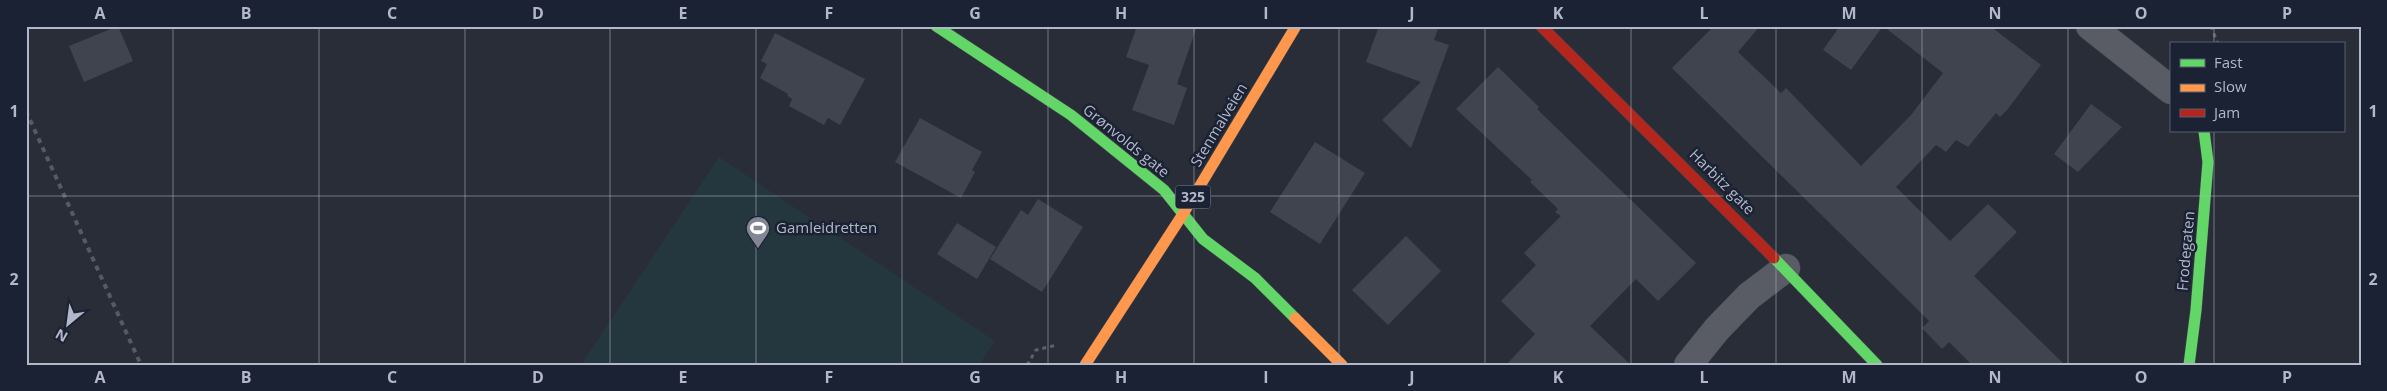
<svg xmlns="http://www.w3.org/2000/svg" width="2387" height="391" font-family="'Open Sans',sans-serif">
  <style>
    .green { fill: #25373e }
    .building { fill: #40444e }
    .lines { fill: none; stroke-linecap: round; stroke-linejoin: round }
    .street-casing { stroke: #454851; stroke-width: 29 }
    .fast-casing { stroke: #454851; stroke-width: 12 }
    .slow-casing { stroke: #454851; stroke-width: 12 }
    .jam-casing { stroke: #454851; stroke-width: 12 }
    .path { stroke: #5c6069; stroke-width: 3; stroke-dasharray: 4 4; stroke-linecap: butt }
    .street { stroke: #595c65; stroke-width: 28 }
    .fast { stroke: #63d668; stroke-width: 11 }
    .slow { stroke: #ff974d; stroke-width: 11 }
    .jam { stroke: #b3261e; stroke-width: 11 }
    .rail { stroke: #575a64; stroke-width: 4; stroke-dasharray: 5 5; stroke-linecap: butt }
    .grid { fill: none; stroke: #b2b8c9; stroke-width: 1; stroke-opacity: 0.55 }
    .labels { text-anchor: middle; stroke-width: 5; stroke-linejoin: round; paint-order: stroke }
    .shield { fill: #1b2233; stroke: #858b9c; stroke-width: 1 }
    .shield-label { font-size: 14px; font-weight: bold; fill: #b2b8c9 }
    .street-label { font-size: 15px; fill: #b2b8c9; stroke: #1b2233 }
    .poi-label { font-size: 15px; fill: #b2b8c9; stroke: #1b2233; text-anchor: start }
    .neatline { fill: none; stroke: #b2b8c9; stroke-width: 2 }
    .grid-label { font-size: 16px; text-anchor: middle; font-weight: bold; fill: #b2b8c9 }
  </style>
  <rect width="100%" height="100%" fill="#282d38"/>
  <polygon class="green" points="719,157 995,341 979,365 581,365"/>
  <g class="building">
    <polygon points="118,26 133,61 84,82 69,46"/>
    <polygon points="1137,26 1197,26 1177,84 1187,88 1174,125 1132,110 1149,65 1126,57"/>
    <polygon points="1379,26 1439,26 1434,40 1449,45 1411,148 1382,120 1421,82 1366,62"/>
    <polygon points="1714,26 1760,26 1738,52 1781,93 1786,88 1861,166 1911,115 1943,73 1883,26 1990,26 2041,65 2007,110 2000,117 1996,113 1968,147 1956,140 1946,152 1936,145 1896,187 1950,241 1988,204 2017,232 1974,276 2065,365 1972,365 1949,342 1942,349 1922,328 1929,321 1912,304 1672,68"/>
    <polygon points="1840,26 1883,26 1851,70 1823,50"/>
    <polygon points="775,33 865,79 840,125 828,118 824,125 789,106 792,99 787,96 788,94 760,78 767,64 761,61"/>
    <polygon points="1498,67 1539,107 1537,109 1696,263 1658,301 1636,279 1590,326 1631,365 1506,365 1535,334 1501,301 1536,265 1524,253 1561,216 1555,212 1558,209 1530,182 1532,180 1456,109"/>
    <polygon points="2091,104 2122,127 2078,172 2054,154"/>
    <polygon points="920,118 982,152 972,170 975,172 961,198 895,162"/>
    <polygon points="1315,142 1365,173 1320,244 1270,212"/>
    <polygon points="1038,199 1083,227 1042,292 990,259 1021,210 1028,215"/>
    <polygon points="957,223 996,247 977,279 937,254"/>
    <polygon points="1406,236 1441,271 1388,325 1352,290"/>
  </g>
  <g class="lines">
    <g class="street-casing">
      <g id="street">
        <polyline points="2090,26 2171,90"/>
        <polyline points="1688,365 1717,329 1749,296 1786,268"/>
      </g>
    </g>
    <g class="fast-casing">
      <g id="fast">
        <polyline points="936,26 1071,115 1164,190 1203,239 1255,278 1295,318"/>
        <polyline points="1774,258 1877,365"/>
        <polyline points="2189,365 2196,310 2208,162 2204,131"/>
      </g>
    </g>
    <g class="slow-casing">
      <g id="slow">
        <polyline points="1295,318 1342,365"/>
        <polyline points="1085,365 1183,214 1296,26"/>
      </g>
    </g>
    <g class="jam-casing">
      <polyline id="jam" points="1541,26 1774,258"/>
    </g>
    <g class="path">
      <polyline points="2211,26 2218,44"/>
      <polyline points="1027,365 1036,350 1057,345"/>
    </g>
    <use href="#street" class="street"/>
    <use href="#fast" class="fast"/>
    <use href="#slow" class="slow"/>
    <use href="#jam" class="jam"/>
    <polyline class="rail" points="26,111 141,365"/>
  </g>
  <path class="grid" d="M173,26V365M319,26V365M465,26V365M610,26V365M756,26V365M902,26V365M1048,26V365M1194,26V365M1339,26V365M1485,26V365M1631,26V365M1776,26V365M1922,26V365M2068,26V365M2214,26V44M2214,131V365M26,196H2361"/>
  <defs>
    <g id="stadium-pin" transform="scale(1.25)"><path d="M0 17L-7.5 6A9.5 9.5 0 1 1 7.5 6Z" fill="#828796" stroke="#1b2233"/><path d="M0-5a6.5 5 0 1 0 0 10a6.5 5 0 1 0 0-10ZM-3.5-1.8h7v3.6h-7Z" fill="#fff"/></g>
  </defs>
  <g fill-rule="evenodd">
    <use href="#stadium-pin" x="758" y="228"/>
  </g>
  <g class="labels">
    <rect class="shield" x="1175.5" y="185.5" width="35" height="23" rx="4"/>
    <g class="shield-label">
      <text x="1193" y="202">325</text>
    </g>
    <g class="street-label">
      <text transform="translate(1219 125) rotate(-59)" y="5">Stenmalveien</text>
      <text transform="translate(1126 141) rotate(39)" y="5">Grønvolds gate</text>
      <text transform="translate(1722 182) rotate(45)" y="5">Harbitz gate</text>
      <text transform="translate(2186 251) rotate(-85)" y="5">Frodegaten</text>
    </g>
    <g class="poi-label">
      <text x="776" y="233">Gamleidretten</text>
    </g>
  </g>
  <rect width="2387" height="391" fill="none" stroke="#1b2233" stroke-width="55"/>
  <rect x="2170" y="42" width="175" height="90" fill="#1b2233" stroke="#575e6f"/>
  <rect x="2180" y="59" width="25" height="8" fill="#63d668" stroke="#575e6f"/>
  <text x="2214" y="68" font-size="15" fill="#b2b8c9">Fast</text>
  <rect x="2180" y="84" width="25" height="8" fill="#ff974d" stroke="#575e6f"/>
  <text x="2214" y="92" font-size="15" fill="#b2b8c9">Slow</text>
  <rect x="2180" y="109" width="25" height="8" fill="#b3261e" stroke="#575e6f"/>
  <text x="2214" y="118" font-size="15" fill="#b2b8c9">Jam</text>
  <g transform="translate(68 324) rotate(209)" stroke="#1b2233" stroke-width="4" paint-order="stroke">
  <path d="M0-4L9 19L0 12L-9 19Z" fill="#b2b8c9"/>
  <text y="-8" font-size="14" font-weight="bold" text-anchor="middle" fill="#b2b8c9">N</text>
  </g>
  <rect x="28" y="28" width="2332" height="336" class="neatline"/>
  <g class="grid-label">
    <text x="100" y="19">A</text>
    <text x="246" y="19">B</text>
    <text x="392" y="19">C</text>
    <text x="538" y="19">D</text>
    <text x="683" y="19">E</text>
    <text x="829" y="19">F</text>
    <text x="975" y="19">G</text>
    <text x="1121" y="19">H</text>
    <text x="1266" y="19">I</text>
    <text x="1412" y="19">J</text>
    <text x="1558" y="19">K</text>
    <text x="1704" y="19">L</text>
    <text x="1849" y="19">M</text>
    <text x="1995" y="19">N</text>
    <text x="2141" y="19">O</text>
    <text x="2287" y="19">P</text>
    <text x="14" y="117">1</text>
    <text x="2373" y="117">1</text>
    <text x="14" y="285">2</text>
    <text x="2373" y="285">2</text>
    <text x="100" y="383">A</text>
    <text x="246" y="383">B</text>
    <text x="392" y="383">C</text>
    <text x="538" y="383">D</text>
    <text x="683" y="383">E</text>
    <text x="829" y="383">F</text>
    <text x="975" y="383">G</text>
    <text x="1121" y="383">H</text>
    <text x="1266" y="383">I</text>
    <text x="1412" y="383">J</text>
    <text x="1558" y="383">K</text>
    <text x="1704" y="383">L</text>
    <text x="1849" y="383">M</text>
    <text x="1995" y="383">N</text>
    <text x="2141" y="383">O</text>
    <text x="2287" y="383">P</text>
  </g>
</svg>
